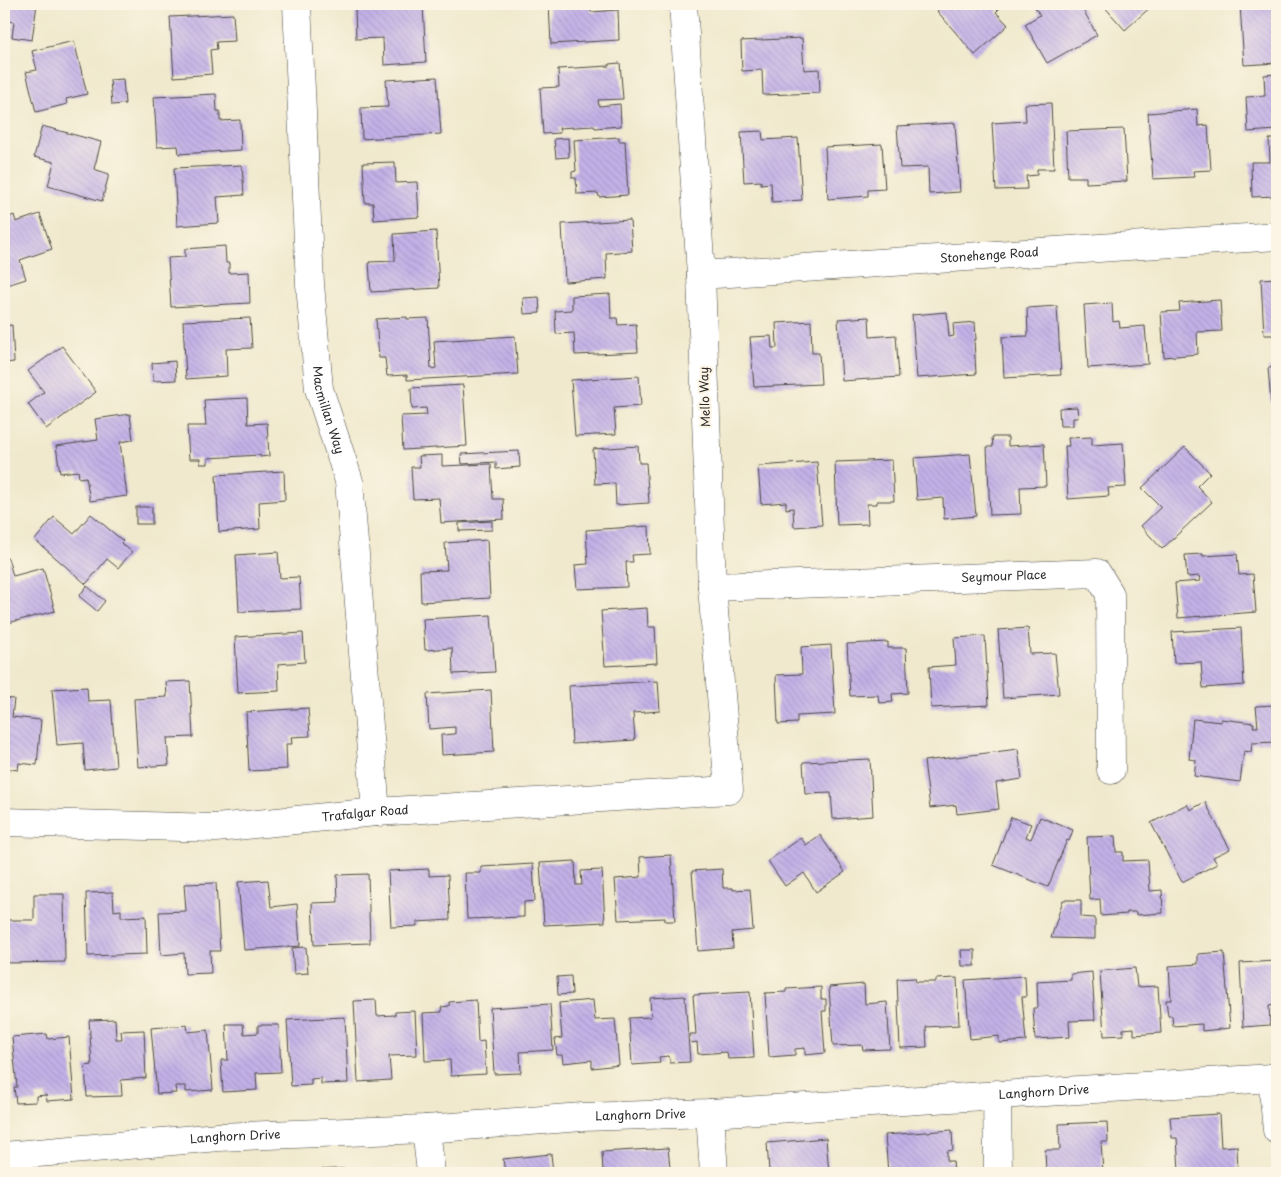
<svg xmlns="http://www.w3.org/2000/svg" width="1281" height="1177" font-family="'Playpen Sans',sans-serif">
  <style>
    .building { fill: url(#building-back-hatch) }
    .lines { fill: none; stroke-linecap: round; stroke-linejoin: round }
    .street-casing { stroke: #494843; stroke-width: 29 }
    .street { stroke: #fff; stroke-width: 28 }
    .labels { text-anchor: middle; stroke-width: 4.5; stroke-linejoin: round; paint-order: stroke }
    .street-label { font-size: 12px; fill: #2b2b2b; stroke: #fcf5e5 }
  </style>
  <defs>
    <pattern id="building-back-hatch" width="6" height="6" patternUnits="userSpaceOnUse" patternTransform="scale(1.25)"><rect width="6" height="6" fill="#c3b1e7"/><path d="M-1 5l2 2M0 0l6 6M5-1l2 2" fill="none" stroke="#a898c6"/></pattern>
  </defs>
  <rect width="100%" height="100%" fill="#fcf5e5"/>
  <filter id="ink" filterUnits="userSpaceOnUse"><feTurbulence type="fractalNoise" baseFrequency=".02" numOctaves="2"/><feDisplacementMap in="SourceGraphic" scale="10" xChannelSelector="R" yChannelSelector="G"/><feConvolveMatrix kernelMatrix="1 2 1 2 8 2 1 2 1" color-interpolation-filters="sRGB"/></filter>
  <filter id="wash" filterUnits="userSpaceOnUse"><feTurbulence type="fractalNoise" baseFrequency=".0096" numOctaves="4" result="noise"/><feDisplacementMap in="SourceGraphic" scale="20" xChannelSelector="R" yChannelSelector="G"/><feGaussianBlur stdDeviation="1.12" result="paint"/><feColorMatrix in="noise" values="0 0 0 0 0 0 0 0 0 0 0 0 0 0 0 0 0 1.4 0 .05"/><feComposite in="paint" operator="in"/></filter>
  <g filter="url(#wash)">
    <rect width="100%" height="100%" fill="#f0e9cd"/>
    <g id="blocks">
      <g class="building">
        <polygon points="4,4 37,4 32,40 12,37 14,22 8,21 4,41"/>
        <polygon points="549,4 590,4 591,12 618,10 619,40 551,44"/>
        <polygon points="739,4 754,4 754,5 739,6"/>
        <polygon points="945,4 998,4 1001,7 996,12 1008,25 975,55 937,11"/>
        <polygon points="1041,4 1080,4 1097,35 1047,63 1025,24 1040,15 1035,7"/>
        <polygon points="1102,4 1154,4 1125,30"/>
        <polygon points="1277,4 1277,63 1244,65 1240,5"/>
        <polygon points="423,5 426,62 384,65 383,38 356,39 355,9"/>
        <polygon points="233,14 235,41 216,42 217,49 210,50 212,74 174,77 170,17"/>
        <polygon points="802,38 804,70 819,69 820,93 763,95 762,70 742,71 741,41"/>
        <polygon points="74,41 87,94 66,99 67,104 36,112 26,72 37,70 32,51"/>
        <polygon points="620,63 623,99 598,100 599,106 620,104 621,126 595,128 594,126 559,128 560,133 543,134 540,88 559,87 558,69 609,66 609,64"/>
        <polygon points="1277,74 1277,130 1248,132 1246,97 1265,96 1264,75"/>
        <polygon points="437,77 441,134 362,139 361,108 388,107 386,80"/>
        <polygon points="123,79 125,104 112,105 110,80"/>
        <polygon points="216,94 217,111 220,111 220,121 240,120 241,150 179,154 178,146 157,147 154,97"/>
        <polygon points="1051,103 1054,169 1037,169 1037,175 1026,176 1027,189 996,190 992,123 1026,121 1025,104"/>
        <polygon points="1197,109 1198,126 1208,125 1211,170 1193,171 1194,177 1153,179 1148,113"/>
        <polygon points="955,123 960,192 929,194 928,167 900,168 897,126"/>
        <polygon points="42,126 101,142 94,169 109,174 102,201 48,186 54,162 34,157"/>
        <polygon points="1124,129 1127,181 1086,183 1086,177 1068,177 1066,131"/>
        <polygon points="762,131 763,140 798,138 802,200 772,202 771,183 761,184 761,181 744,182 741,132"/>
        <polygon points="619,137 619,141 625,141 628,195 599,197 598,193 577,194 576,178 572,178 572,172 576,171 574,140"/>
        <polygon points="568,138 569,157 556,158 554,139"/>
        <polygon points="1269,139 1277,139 1277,196 1252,197 1251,162 1270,162"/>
        <polygon points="882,144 885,189 868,190 868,196 828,199 825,147"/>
        <polygon points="395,162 396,183 417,182 419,217 374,220 373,203 365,203 363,163"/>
        <polygon points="242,165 244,195 217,197 219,223 177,226 174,168"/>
        <polygon points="4,208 7,218 14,215 16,222 40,214 52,249 20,260 26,279 4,286"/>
        <polygon points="630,220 632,251 606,253 607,279 565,282 562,224"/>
        <polygon points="436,231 439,288 371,292 369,262 395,261 394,234"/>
        <polygon points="225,246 226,263 229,263 229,273 249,272 250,303 171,307 168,258 185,257 185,249"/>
        <polygon points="1277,278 1277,335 1264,335 1261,279"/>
        <polygon points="610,294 611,318 617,318 618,325 636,324 638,352 575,355 574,333 556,334 555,311 572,310 572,296"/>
        <polygon points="539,297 540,313 524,314 523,298"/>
        <polygon points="1220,300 1222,331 1197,332 1198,354 1164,357 1161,312 1180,311 1179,303"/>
        <polygon points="1112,303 1113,322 1119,321 1120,328 1145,326 1148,364 1088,368 1084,305"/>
        <polygon points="1057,306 1061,375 1004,378 1002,337 1028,336 1027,308"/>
        <polygon points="947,312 949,337 954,336 953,324 975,322 976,340 974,340 976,374 917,378 912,315"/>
        <polygon points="407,317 407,319 428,318 431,369 436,368 434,341 515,336 518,374 407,380 407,375 387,376 385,358 379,358 376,319"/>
        <polygon points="869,317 870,337 896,335 899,377 842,381 838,319"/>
        <polygon points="250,318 252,348 226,349 227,376 186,379 183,321"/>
        <polygon points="811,321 812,353 819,353 821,384 754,387 750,337 771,336 772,348 777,348 776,323"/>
        <polygon points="12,325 14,362 4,363 4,326"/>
        <polygon points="62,346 96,392 46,429 28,404 44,392 28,371"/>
        <polygon points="175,361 176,380 153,381 152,363"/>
        <polygon points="1277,367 1277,403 1271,403 1268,368"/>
        <polygon points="639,376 641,406 614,408 616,434 575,436 571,380"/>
        <polygon points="463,385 467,446 403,450 401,416 427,415 426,408 412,409 411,388"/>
        <polygon points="247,398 248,424 267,423 269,456 260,457 260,455 208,458 208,464 200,464 200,459 189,459 187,426 206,426 204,400"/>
        <polygon points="1077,407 1078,418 1073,418 1073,426 1060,426 1059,408"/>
        <polygon points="130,414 133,440 120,442 127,496 90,501 86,477 79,478 78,471 60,473 56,446 98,440 95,419"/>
        <polygon points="992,437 1008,437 1008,446 1044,444 1046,486 1020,487 1021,514 990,515 987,447 993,447"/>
        <polygon points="1092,437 1092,445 1123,443 1126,487 1108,488 1109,496 1068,499 1065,446 1069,446 1068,438"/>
        <polygon points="638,446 639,463 646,463 649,503 616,505 615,483 595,484 593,449"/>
        <polygon points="1185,447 1210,473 1197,486 1212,502 1162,549 1141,526 1161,507 1142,488"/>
        <polygon points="519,451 520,467 496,469 496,462 462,464 461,454"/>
        <polygon points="970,454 976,516 944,519 943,498 917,500 914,458"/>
        <polygon points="442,455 442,466 491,464 493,499 503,499 504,519 441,523 439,498 413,499 411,467 420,467 419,456"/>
        <polygon points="892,460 894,501 877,501 877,504 867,504 868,524 837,525 835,462"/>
        <polygon points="817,462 822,525 794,527 793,508 786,509 786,502 761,504 758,466"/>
        <polygon points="284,471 285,500 259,502 260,529 219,532 216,475"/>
        <rect x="136" y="507" width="16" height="17"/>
        <polygon points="91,514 123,541 121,543 132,552 118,568 107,559 86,584 35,540 54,517 74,534"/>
        <polygon points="492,521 492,530 459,531 459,523"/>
        <polygon points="649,526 650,554 632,555 633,562 626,562 627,587 577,589 575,565 588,564 586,530"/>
        <polygon points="487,540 490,598 421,602 420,571 447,570 445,543"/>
        <polygon points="278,552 280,578 299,577 301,609 239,612 236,555"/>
        <polygon points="1203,554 1203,556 1237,554 1239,575 1253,574 1256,612 1178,618 1175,583 1200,581 1199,576 1187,577 1185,555"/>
        <polygon points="8,558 13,576 43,568 55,611 4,624 4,560"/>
        <polygon points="87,586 105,601 97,611 79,596"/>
        <polygon points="647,608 648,627 655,627 657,663 605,666 601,611"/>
        <polygon points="491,615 495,672 453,674 452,648 425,650 423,619"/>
        <polygon points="1028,628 1030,654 1055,653 1059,694 1003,698 998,630"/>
        <polygon points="1241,628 1244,685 1203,688 1201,662 1174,663 1172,632"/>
        <polygon points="303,633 305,662 278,664 279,691 238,693 235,637"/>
        <polygon points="985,636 989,705 931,708 929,667 956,665 954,638"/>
        <polygon points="888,642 888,648 906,648 908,693 892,694 893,702 879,703 878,695 850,696 847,644"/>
        <polygon points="831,645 835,714 797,716 797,723 778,724 776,675 802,674 801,647"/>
        <polygon points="190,681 193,737 167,738 169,765 138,767 134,699 167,697 166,682"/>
        <polygon points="658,681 660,711 633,713 635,740 572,744 569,686"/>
        <polygon points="87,687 88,701 111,700 116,767 85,770 83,743 57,745 52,689"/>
        <polygon points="491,690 494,752 442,755 441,735 455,734 455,727 429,729 427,694"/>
        <polygon points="4,698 14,699 12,717 41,720 37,765 19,763 18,770 4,768"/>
        <polygon points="1274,705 1277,742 1252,743 1251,752 1244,751 1240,782 1194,776 1196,760 1189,759 1193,719 1221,722 1221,719 1254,723 1253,727 1258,727 1256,706"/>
        <polygon points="308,708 310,736 291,737 292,744 286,744 287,769 249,771 246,712"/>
        <polygon points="1018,749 1022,779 996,783 999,809 957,814 956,805 930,808 924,761"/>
        <polygon points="870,759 873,816 833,819 831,793 805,794 803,762"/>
        <polygon points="1205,802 1230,849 1213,857 1217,864 1182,882 1151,823 1187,804 1190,810"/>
        <polygon points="1011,817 1031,824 1026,837 1031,839 1040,817 1073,830 1069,841 1067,840 1048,887 993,865"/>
        <polygon points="820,835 845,872 816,892 804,873 785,886 768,861 801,838 806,845"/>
        <polygon points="1115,836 1116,852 1123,852 1123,861 1148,860 1150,891 1162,890 1163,913 1136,915 1136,912 1127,912 1127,914 1101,916 1100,899 1090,900 1087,837"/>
        <polygon points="671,855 675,921 665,921 665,918 618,920 615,879 641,877 640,857"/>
        <polygon points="575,861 576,885 582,885 581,871 602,870 605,922 544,925 540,863"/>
        <polygon points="533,864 535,901 524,902 524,917 467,919 465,873 481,873 481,867"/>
        <polygon points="429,869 429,876 448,875 450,920 417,922 417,926 391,927 388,871"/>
        <polygon points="722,869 723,888 733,888 733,890 750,889 753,930 732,932 733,948 698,951 692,871"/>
        <polygon points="368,874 370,943 314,945 312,903 338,902 337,875"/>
        <polygon points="268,880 271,907 297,904 300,946 244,950 238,882"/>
        <polygon points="216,883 220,951 210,951 211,973 185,974 184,953 161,955 159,912 186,911 184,884"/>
        <polygon points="113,892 114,911 121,910 121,917 146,916 147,954 88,956 86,893"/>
        <polygon points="34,894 64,894 65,962 8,963 7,920 34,920"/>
        <polygon points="1063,900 1081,900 1081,917 1095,918 1095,939 1051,938"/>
        <polygon points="306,947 308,973 294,974 292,948"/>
        <polygon points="961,950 975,950 975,966 962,966"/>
        <polygon points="1224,952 1230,1028 1202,1031 1202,1024 1173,1026 1172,1016 1168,1016 1166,1000 1171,1000 1169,966 1198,964 1198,954"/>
        <polygon points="1277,961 1277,1005 1269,1006 1270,1025 1243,1027 1240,963"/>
        <polygon points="1135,968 1137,987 1158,986 1161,1033 1134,1035 1134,1028 1123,1029 1123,1035 1104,1036 1100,971"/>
        <polygon points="1092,972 1095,1020 1069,1021 1070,1037 1035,1039 1033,1008 1038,1008 1037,982 1071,980 1071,974"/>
        <polygon points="571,976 572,994 558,995 557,977"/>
        <polygon points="1025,976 1026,997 1022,997 1026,1041 999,1043 999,1036 970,1039 965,980"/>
        <polygon points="915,978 916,982 936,982 936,979 957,978 959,1025 926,1027 927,1047 900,1048 897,979"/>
        <polygon points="864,984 865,1004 887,1002 890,1049 863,1050 862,1045 833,1046 829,987"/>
        <polygon points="821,987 821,999 826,999 826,1011 822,1011 825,1053 805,1055 805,1048 795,1049 795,1055 769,1057 765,993 786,992 786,989"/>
        <polygon points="750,992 754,1058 728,1059 727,1052 698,1054 697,1042 691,1043 690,1034 696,1034 693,995"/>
        <polygon points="685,996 690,1062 670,1063 669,1056 659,1057 660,1063 632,1065 629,1018 651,1017 650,998"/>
        <polygon points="376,1000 377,1016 395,1015 395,1012 415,1011 417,1055 389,1056 391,1080 358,1082 354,1001"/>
        <polygon points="476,1000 478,1042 484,1041 486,1074 451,1076 450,1060 425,1061 423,1013 442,1012 441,1007 449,1006 449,1002"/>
        <polygon points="593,1000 595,1020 615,1019 619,1065 592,1068 592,1060 563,1063 562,1055 557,1055 555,1039 562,1038 559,1003"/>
        <polygon points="550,1004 553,1050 520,1052 521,1073 494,1074 490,1008"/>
        <polygon points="345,1017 348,1083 321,1084 321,1078 311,1079 311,1085 291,1086 287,1020"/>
        <polygon points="115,1019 116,1039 122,1039 121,1031 144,1030 146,1078 121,1080 122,1096 87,1097 85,1066 92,1065 89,1020"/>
        <polygon points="226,1024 243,1024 244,1034 258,1033 258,1025 279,1025 281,1072 256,1073 257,1090 223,1092 221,1060 228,1060"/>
        <polygon points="187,1025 188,1032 208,1030 213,1090 186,1092 186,1086 175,1086 176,1093 157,1094 151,1028"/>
        <polygon points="47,1034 48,1039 69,1037 74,1099 47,1101 46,1095 36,1096 36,1102 16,1103 14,1087 17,1087 12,1037"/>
        <polygon points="1219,1114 1221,1147 1237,1146 1238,1173 1206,1173 1206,1170 1179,1171 1177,1138 1172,1138 1170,1117"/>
        <polygon points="1107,1122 1108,1142 1101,1142 1103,1173 1046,1173 1045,1150 1060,1150 1059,1124"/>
        <polygon points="952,1130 953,1150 947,1151 947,1161 953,1161 954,1173 888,1173 885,1135"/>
        <polygon points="826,1138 829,1173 762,1173 762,1171 769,1171 767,1143"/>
        <polygon points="668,1148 670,1168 664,1168 664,1173 603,1173 602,1152"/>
        <polygon points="551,1154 553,1173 505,1173 503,1159"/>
        <polygon points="362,1168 363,1173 313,1173 313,1170"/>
      </g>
    </g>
  </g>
  <g filter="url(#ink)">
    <use href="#blocks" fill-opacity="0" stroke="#494843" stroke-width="1"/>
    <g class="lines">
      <g class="street-casing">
        <g id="street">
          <path id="s1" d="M297,4L310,284L319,389L349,481L376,812"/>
          <path id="s2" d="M701,275L1277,236"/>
          <path id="s3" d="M712,587L1097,573L1110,594L1111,770"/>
          <path id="s4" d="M4,822L216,828L376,812L729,790L712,587L701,275L683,4"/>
          <polyline points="1272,1078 1277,1130"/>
          <polyline points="997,1094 998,1173"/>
          <polyline points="710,1113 714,1173"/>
          <polyline points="426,1129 431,1173"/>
          <path id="s5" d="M4,1156L218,1137L426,1129L582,1117L710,1113L1272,1078L1277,1076"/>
        </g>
      </g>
      <use href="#street" class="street"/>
    </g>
  </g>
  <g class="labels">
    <g class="street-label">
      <text dy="4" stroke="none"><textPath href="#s2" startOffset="289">Stonehenge Road</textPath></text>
      <text transform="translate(705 397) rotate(-92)" y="4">Mello Way</text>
      <text dy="4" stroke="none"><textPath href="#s1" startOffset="408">Macmillan Way</textPath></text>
      <text dy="4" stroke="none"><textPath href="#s3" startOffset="292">Seymour Place</textPath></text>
      <text dy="4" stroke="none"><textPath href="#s4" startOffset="362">Trafalgar Road</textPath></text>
      <text dy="4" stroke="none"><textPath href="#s5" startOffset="1042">Langhorn Drive</textPath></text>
      <text dy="4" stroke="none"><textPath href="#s5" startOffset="638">Langhorn Drive</textPath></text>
      <text dy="4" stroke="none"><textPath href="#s5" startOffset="232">Langhorn Drive</textPath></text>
    </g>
  </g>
  <rect width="1281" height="1177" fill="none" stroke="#fcf5e5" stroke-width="20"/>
</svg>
